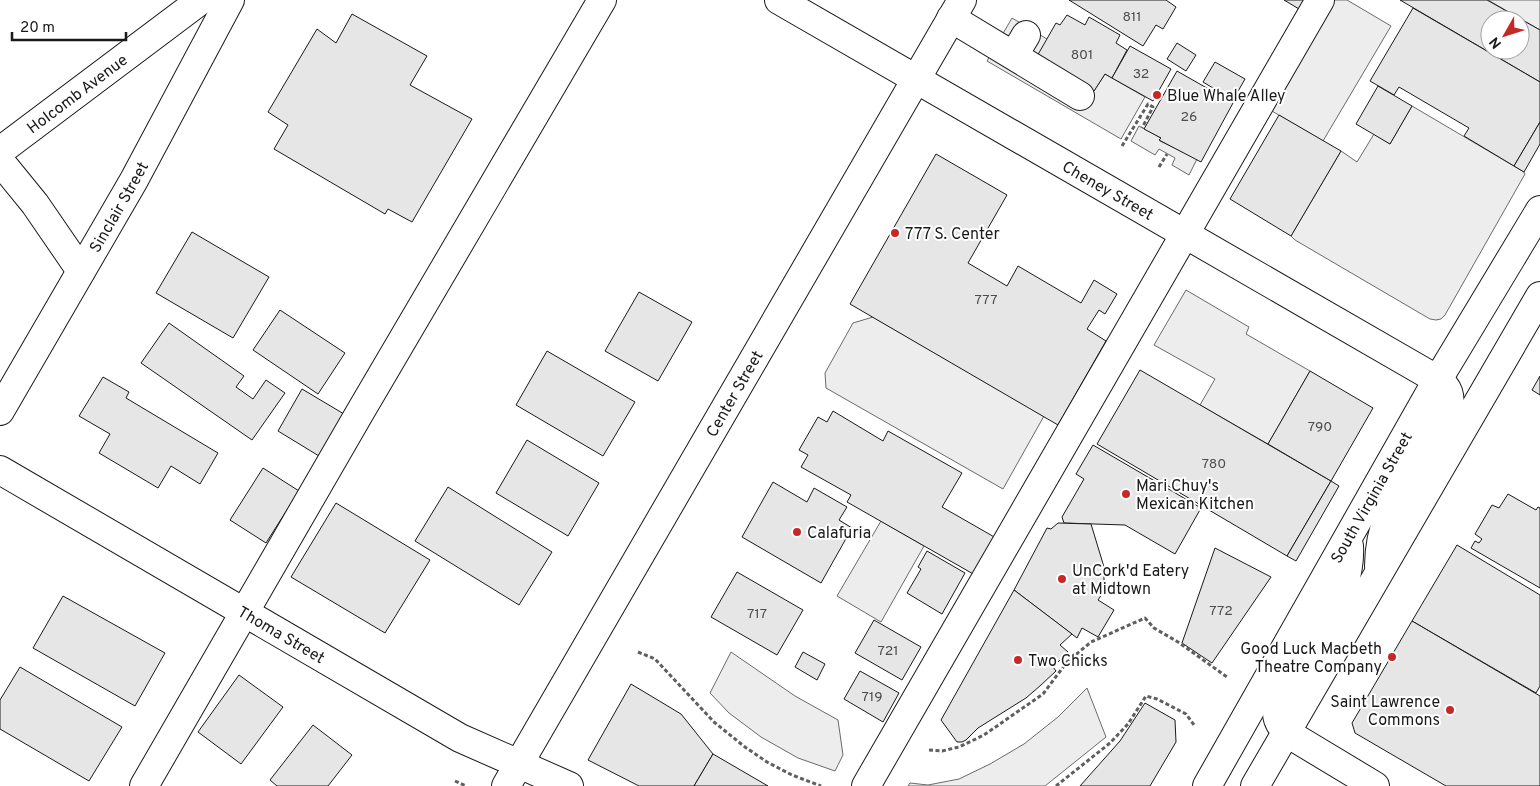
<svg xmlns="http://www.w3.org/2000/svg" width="1540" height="786" font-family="Overpass,sans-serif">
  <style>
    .parking { fill: #ededed; stroke: #6a6a6a }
    .building { fill: #e6e6e6; stroke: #1a1a1a; fill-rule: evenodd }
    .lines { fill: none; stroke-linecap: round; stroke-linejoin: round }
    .minor-casing { stroke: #1a1a1a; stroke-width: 30 }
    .major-casing { stroke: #1a1a1a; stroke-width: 30 }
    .path { stroke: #5f5f5f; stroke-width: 3; stroke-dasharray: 4 2.5; stroke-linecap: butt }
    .minor { stroke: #fff; stroke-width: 28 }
    .major { stroke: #fff; stroke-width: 28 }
    .poi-dot { fill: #c62828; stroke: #fff; stroke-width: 2 }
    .labels { text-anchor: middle; stroke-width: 4; stroke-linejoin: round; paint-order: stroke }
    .number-label { font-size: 14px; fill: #4d4d4d }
    .street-label { font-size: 16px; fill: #1a1a1a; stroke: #fff }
    .poi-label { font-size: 16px; fill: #1a1a1a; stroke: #fff; text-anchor: start }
  </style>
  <rect width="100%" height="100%" fill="#fff"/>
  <g class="parking">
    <polygon points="1320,0 1347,0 1391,26 1323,141 1260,104"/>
    <polygon points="1488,0 1540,0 1540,30"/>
    <polygon points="1012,18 1047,39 1082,85 1094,91 1105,74 1145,97 1121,139 987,61"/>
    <polygon points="1412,106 1524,172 1525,174 1445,315 1441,319 1436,320 1430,319 1418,312 1295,240 1291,236 1341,151 1357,162 1374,134 1390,144"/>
    <polygon points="1139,126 1161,138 1160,141 1197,159 1189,175 1172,165 1175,158 1159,149 1155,155 1131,141"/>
    <polygon points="1186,290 1249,327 1246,334 1310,371 1268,444 1200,405 1215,379 1154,345"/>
    <polygon points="873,317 1044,416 1003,489 826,388 825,373 853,323"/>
    <polygon points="881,521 924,546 881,622 837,596"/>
    <polygon points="731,652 795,696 838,720 843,755 835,771 798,758 761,737 729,713 710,693"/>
    <polygon points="1087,688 1106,737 1045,786 908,786 910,783 928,785 959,779 990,764 1024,744 1058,717"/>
  </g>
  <g class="building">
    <polygon points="1069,0 1166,0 1176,7 1163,29 1156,25 1143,46"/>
    <polygon points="1284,0 1304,0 1299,9"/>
    <path d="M1400,0H1487L1540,30V82ZM1490,20H1520V50H1490Z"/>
    <polygon points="1413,8 1540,82 1540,122 1514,166 1464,136 1469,128 1399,87 1394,95 1370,81"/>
    <polygon points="352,14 427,56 410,85 472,119 412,222 388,209 385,214 274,149 288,125 268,112 317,29 336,43"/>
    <polygon points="1067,15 1085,25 1089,17 1120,35 1116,43 1127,50 1112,78 1105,74 1094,91 1036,58 1056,23 1060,25"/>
    <polygon points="1177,43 1196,55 1186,71 1167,59"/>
    <polygon points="1130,46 1171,69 1153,101 1112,78"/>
    <polygon points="1215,62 1245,79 1233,100 1203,82"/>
    <polygon points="1177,71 1233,103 1201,162 1159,140 1161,138 1144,129"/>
    <polygon points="1378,86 1412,106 1390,144 1356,124"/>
    <polygon points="1279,115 1341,151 1291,236 1230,199"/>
    <polygon points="1540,122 1540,144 1524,172 1514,166"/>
    <polygon points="936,154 1007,195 968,263 1007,286 1018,266 1081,303 1094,280 1117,294 1105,314 1099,310 1087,329 1106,341 1058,425 850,304"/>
    <polygon points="192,232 269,277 233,338 156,293"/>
    <polygon points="639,292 692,322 658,381 605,351"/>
    <polygon points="280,310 345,353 318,394 253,350"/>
    <polygon points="169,323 244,376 236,387 253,399 266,380 285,393 252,440 141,363"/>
    <polygon points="547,351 635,402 603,456 516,405"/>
    <polygon points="1140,370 1331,481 1287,556 1097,444"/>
    <polygon points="1310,371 1373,408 1331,481 1268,444"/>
    <polygon points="1540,376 1540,395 1532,390"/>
    <polygon points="103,377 129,392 126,398 218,453 200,484 171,466 158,488 99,453 110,434 79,416"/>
    <polygon points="302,389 344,414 319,456 278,431"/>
    <polygon points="833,411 883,441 888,431 962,473 942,507 996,538 975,575 847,502 851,495 801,467 808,455 799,450 818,417 827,422"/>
    <polygon points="527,440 599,483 568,536 496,493"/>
    <polygon points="1093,445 1201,508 1175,554 1125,525 1064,523 1062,517 1084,479 1076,474"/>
    <polygon points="263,468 299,491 266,543 230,520"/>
    <polygon points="1331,481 1339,486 1296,561 1287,556"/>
    <polygon points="773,482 807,502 814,488 847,507 839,520 852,528 821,583 742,537"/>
    <polygon points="448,487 552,552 519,605 415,541"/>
    <polygon points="1508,494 1536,510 1538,507 1540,508 1540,588 1471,548 1475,541 1479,543 1482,539 1475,534 1492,505 1499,508"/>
    <polygon points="336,503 430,560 385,633 291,577"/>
    <polygon points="1058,523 1091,524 1104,567 1104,591 1098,600 1114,610 1098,637 1082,628 1077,638 1014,590 1047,528 1051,529"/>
    <polygon points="1457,545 1540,595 1540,686 1536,693 1412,621"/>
    <polygon points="1215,548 1271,577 1212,663 1182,643"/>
    <polygon points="927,551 965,573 942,614 907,593 921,569 918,567"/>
    <polygon points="737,572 803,610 777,655 711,617"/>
    <polygon points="1014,590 1072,634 1060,645 1068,652 1053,667 1056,671 1041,685 1026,698 978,728 966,740 962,742 957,742 941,720"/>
    <polygon points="63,596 165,653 135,706 33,648"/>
    <polygon points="874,620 921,647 902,680 855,653"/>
    <polygon points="1412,621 1540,696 1540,786 1446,786 1355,733 1352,723"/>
    <polygon points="803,652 825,664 817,680 795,667"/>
    <polygon points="20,667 122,727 89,781 0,729 0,700"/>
    <polygon points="860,671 899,693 883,722 844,699"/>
    <polygon points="239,675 283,707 241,764 198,732"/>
    <polygon points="631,684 681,714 713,754 694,786 639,786 588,760"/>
    <polygon points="1145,703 1175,720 1176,742 1150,786 1080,786 1120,741"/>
    <polygon points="313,725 352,755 328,786 277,786 270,780"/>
    <polygon points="713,754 768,786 694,786"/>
  </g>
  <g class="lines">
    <g class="minor-casing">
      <g id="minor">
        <path id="s1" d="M779,0L1438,380"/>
        <polyline points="951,18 1080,96"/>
        <polyline points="1014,55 1026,35"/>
        <path id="s2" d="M0,151L201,0"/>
        <polyline points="0,161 35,204 81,271"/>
        <path id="s3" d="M0,411L134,180L230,0"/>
        <path id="s4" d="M0,470L460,738L569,786"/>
        <polyline points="1287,733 1375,786"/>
        <polyline points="144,786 359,414 602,0"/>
        <path id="s5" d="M506,786L962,0"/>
        <polyline points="866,786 1320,0"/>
      </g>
    </g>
    <g class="major-casing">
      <g id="major">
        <path d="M1379,566C1379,546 1383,528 1391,509L1449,409C1451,396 1449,388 1438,380"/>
        <path d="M1287,733C1278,723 1275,716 1278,703L1343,589C1347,575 1350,561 1349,546"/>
        <path id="s6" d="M1207,786L1431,391L1540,210"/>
        <polyline points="1255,786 1540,296"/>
      </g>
    </g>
    <g class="path">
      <polyline points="1122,146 1148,104 1153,107 1142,128"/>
      <polyline points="1159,167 1167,154"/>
      <polyline points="638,652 655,659 714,722 745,747 767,762 792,775 821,786"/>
      <polyline points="929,750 942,751 959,747 984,735 1043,694 1067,662 1091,642 1145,618 1154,628 1178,642 1227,677"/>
      <polyline points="455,781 466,786"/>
      <polyline points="1056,786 1110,743 1128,724 1146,696 1157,699 1186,714 1194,725"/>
    </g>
    <use href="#minor" class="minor"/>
    <use href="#major" class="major"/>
  </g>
  <g class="poi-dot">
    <circle cx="1157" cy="95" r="5"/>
    <circle cx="895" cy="233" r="5"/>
    <circle cx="1126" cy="494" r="5"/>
    <circle cx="797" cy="532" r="5"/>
    <circle cx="1062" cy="579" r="5"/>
    <circle cx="1392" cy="657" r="5"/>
    <circle cx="1018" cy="660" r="5"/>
    <circle cx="1450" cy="710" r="5"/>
  </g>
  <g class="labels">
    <g class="number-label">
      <text x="1132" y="21">811</text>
      <text x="1082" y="59">801</text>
      <text x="1141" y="78">32</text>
      <text x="1189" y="121">26</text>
      <text x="986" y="304">777</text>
      <text x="1320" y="431">790</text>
      <text x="1214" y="468">780</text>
      <text x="1221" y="615">772</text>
      <text x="757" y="618">717</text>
      <text x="888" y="655">721</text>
      <text x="872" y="701">719</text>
    </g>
    <g class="street-label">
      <text dy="6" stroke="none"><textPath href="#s2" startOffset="96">Holcomb Avenue</textPath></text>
      <text dy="6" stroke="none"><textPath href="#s1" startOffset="380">Cheney Street</textPath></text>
      <text dy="6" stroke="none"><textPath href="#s3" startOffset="236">Sinclair Street</textPath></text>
      <text dy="6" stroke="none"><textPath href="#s5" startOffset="454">Center Street</textPath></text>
      <text dy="6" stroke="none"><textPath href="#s6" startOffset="332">South Virginia Street</textPath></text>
      <text dy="6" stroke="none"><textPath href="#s4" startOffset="326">Thoma Street</textPath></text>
    </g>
    <g class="poi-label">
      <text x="1167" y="101">Blue Whale Alley</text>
      <text x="905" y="239">777 S. Center</text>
      <text x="1136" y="491">Mari Chuy's<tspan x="1136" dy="18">Mexican Kitchen</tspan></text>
      <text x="807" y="538">Calafuria</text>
      <text x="1072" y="576">UnCork'd Eatery<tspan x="1072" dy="18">at Midtown</tspan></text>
      <text x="1382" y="654" text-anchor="end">Good Luck Macbeth<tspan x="1382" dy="18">Theatre Company</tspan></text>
      <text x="1028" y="666">Two Chicks</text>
      <text x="1440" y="707" text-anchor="end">Saint Lawrence<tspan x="1440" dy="18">Commons</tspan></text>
    </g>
  </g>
  <g transform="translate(1505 35) rotate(231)"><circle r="24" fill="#ffffff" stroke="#a3a3a3"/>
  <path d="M0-4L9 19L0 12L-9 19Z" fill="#c62828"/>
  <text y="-8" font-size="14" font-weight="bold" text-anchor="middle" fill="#1a1a1a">N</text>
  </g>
  <path d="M12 32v8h114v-8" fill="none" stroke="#1a1a1a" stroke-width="2.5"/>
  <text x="20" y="32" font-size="15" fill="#1a1a1a" stroke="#ffffff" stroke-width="4" paint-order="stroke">20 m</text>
</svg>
